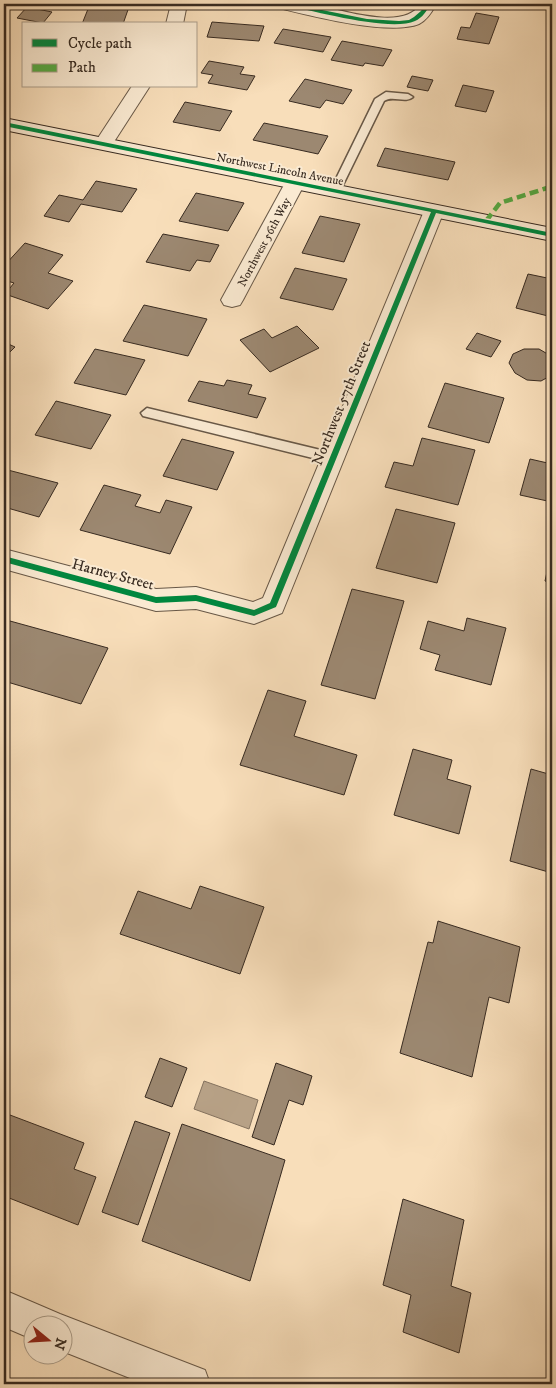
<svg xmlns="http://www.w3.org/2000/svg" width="556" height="1388" font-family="'IM FELL DW Pica',serif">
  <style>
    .water { fill: #b7a186; stroke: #84725e }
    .building { fill: #9c8871; stroke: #382b21 }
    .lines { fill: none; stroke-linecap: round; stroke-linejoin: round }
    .lane-casing { stroke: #685847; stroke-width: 3 }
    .street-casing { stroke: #685847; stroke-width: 2 }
    .secondary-casing { stroke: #382b21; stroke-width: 2 }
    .lane { fill: #faead2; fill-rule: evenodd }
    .street { fill: #faead2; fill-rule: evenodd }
    .secondary { fill: #faead2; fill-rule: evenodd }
    .quiet { stroke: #55ab43; stroke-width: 4.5; stroke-dasharray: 9 4.5; stroke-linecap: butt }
    .cycleway-casing { stroke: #faead2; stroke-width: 3 }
    .cycleway { fill: #00873e; fill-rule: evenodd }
    .labels { text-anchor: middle; stroke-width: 4; stroke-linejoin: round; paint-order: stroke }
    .far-street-label { font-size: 12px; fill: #382b21; stroke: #faead2 }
    .street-label { font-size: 15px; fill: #382b21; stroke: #faead2 }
  </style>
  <rect width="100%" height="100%" fill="#f8deba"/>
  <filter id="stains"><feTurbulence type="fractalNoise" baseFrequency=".004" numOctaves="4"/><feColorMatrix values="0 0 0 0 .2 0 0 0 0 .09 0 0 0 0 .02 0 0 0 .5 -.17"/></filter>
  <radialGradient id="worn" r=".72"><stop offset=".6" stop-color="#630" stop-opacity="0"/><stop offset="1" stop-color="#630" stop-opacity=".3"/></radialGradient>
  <polygon class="water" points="204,1081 258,1100 249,1129 194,1109"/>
  <g class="building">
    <polygon points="90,4 130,4 123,24 82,24"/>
    <polygon points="474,4 501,4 498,9"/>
    <polygon points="27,7 52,12 43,23 17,18"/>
    <polygon points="476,13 499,17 489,44 457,39 461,27 470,28"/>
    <polygon points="212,22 264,26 259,41 207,37"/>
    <polygon points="283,29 331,37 323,52 274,43"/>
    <polygon points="342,41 392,50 383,66 365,63 363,66 331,60"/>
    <polygon points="209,61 244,67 240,74 255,76 247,90 208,83 213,75 201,73"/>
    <polygon points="412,76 433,80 428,91 407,87"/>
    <polygon points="305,79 352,90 343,104 326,100 320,108 289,101"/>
    <polygon points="463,85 494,91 486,112 455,106"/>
    <polygon points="185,102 232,111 220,131 173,122"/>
    <polygon points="264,123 328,136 318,154 253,140"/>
    <polygon points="385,148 455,162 448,180 377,166"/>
    <polygon points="96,181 137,189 122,212 81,204 69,222 44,216 59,195 83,200"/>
    <polygon points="196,193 244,203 228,231 179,221"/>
    <polygon points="320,216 360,224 344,262 302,253"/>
    <polygon points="163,234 219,245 210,262 197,260 190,271 146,262"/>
    <polygon points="25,243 63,255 48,273 73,281 48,309 5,294 14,283 4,280 4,266"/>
    <polygon points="295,268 347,279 333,310 280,298"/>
    <polygon points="528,274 552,279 552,317 516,308"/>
    <polygon points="144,305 207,319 188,356 123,341"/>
    <polygon points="297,326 319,348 270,372 240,340 264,329 272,338"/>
    <polygon points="477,333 501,341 491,357 466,349"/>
    <polygon points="4,342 15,347 4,358"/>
    <polygon points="95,349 145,360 126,395 74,383"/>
    <polygon points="524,349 539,349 551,356 552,375 541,381 527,380 515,373 509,363 513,354"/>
    <polygon points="227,380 252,385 248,394 266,398 257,418 188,401 199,381 224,386"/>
    <polygon points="445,383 504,398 489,443 428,427"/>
    <polygon points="56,401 111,415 91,449 35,435"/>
    <polygon points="422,438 475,450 458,505 385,487 394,462 413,466"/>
    <polygon points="182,439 234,452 217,490 163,476"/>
    <polygon points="530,459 552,464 552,502 520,495"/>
    <polygon points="4,469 58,483 39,517 4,507"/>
    <polygon points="104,485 141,495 135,506 160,513 166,500 192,507 170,554 80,530"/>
    <polygon points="396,509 455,523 437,583 376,568"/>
    <polygon points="551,553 552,553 552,583 545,581"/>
    <polygon points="352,589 404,601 375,699 321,685"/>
    <polygon points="467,618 506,628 491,685 435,670 440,655 420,649 428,621 464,631"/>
    <polygon points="10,621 108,648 81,704 4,681 4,633"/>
    <polygon points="268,690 306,701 294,736 357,755 344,795 240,765"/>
    <polygon points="413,749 452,760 447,779 471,786 459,834 394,815"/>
    <polygon points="531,769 552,775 552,873 510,861"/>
    <polygon points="200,886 264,907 240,974 120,934 138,891 191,909"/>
    <polygon points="438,921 520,947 509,1003 489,997 472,1077 400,1053 428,942 433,943"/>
    <polygon points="160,1058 187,1068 172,1107 145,1097"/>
    <polygon points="276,1063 312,1076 303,1105 289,1100 274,1145 252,1137"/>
    <polygon points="10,1115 84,1143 74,1169 96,1177 78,1225 4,1196 4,1129"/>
    <polygon points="135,1121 170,1133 138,1225 102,1212"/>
    <polygon points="182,1124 285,1160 250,1281 142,1241"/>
    <polygon points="403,1199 464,1220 451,1286 471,1293 459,1353 403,1332 411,1295 383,1285"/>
  </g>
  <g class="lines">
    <g class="lane-casing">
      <g id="lane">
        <path d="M386,92L408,94L413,97C405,104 393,95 384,101L340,191L335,194L331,193L330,191L375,99Z"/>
        <polygon points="147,408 333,453 340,458 333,463 143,416 141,413"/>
      </g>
    </g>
    <g class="street-casing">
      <g id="street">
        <polygon points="171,4 187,4 183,24 166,24"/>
        <path d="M277,4C288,4 301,2 312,4C338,9 405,32 420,4H436C432,12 427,20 419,24C389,36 311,16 279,8Z"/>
        <polygon points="132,86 150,86 110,148 96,148 94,144"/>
        <polygon points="295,177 302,179 305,183 243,300 240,305 232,307 224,305 221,300 285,183 288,179"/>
        <polygon points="434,205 441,207 444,211 282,613 254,624 196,609 156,611 4,569 4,549 156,589 196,587 253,602 263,598 424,211 427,207"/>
        <polygon points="4,1290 60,1314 205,1370 210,1384 145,1384 62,1351 62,1326 32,1326 32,1339 4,1327"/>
      </g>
    </g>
    <g class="secondary-casing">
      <polygon id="secondary" points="4,118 552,228 552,241 4,130"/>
    </g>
    <use href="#lane" class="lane"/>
    <use href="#street" class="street"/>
    <use href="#secondary" class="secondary"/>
    <polyline class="quiet" points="486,221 500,203 547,188 552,183"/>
    <g class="cycleway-casing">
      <g id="cycleway">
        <path d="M283,4L297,5L367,19L399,21L409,20L414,17L421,11L426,4H430C427,11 422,18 415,21C390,32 314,11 285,5Z"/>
        <polygon points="4,122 552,233 552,237 436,213 276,607 254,616 196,601 156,603 4,562 4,556 156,597 196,595 254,610 270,603 431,212 4,126"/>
      </g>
    </g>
    <use href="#cycleway" class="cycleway"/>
  </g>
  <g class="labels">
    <g class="far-street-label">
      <text transform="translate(280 169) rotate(11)" y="4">Northwest Lincoln Avenue</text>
      <text transform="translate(264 242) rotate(-62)" y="4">Northwest 56th Way</text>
    </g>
    <g class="street-label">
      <text transform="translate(341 403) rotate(-68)" y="5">Northwest 57th Street</text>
      <text transform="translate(113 574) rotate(15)" y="5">Harney Street</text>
    </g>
  </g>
  <rect width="556" height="1388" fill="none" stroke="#f8deba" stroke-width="20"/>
  <rect x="5" y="5" width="546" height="1378" fill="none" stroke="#382b21" stroke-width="2.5"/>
  <rect x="10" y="10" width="536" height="1368" fill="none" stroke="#382b21"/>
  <rect x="22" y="22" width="175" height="65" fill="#faead2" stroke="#ac9e8b"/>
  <rect x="32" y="39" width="25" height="8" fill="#00873e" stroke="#ac9e8b"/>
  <text x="68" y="48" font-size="15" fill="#382b21">Cycle path</text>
  <rect x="32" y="64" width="25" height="8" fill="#55ab43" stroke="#ac9e8b"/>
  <text x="68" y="72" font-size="15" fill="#382b21">Path</text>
  <g transform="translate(48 1340) rotate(108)"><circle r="24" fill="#faead2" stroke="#ac9e8b"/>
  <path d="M0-4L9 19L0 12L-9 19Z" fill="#8f2418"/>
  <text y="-8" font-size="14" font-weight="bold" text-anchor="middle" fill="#382b21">N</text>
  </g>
  <rect width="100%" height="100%" filter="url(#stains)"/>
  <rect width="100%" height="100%" fill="url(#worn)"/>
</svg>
